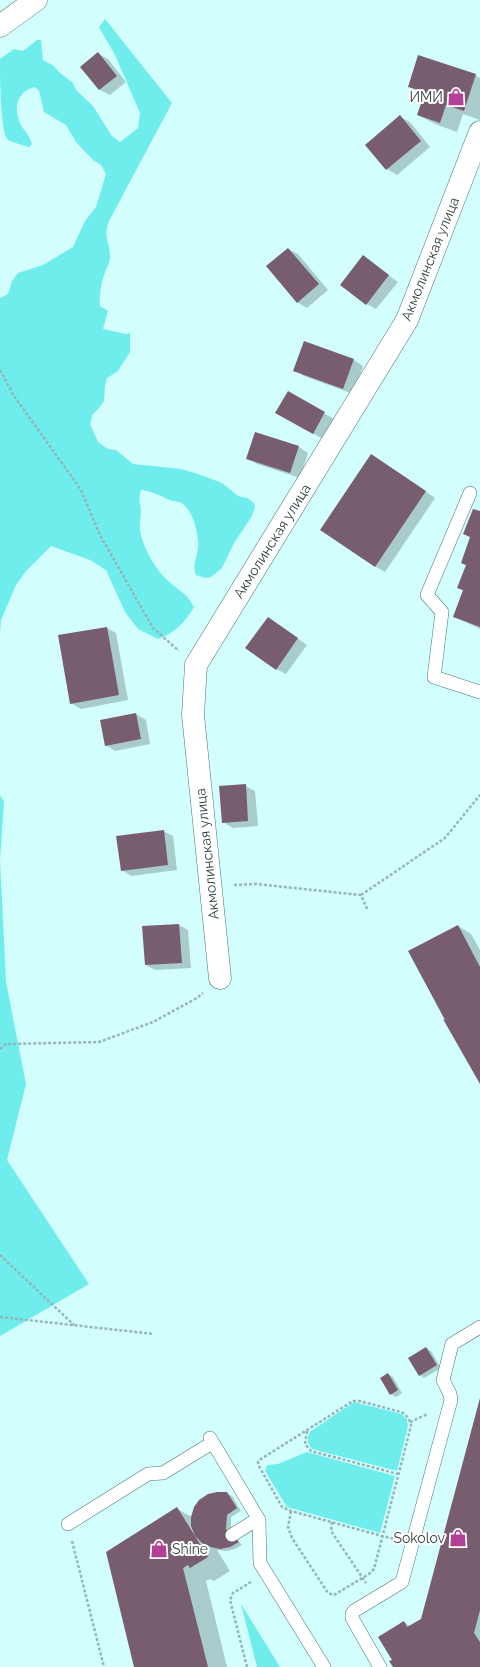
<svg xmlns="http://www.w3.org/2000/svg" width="480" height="1667" font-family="Raleway,sans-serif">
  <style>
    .green { fill: #6fecec }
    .shadow { fill: #0003 }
    .building { fill: #785d6f }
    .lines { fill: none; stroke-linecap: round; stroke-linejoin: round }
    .service-casing { stroke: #4c7373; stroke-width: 14 }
    .minor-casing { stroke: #4c7373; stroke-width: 23 }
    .path { stroke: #95b6b6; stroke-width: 2.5; stroke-dasharray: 3 2; stroke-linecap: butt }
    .service { stroke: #fff; stroke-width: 13 }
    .minor { stroke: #fff; stroke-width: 22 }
    .labels { text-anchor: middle; stroke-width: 4; stroke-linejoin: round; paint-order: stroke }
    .poi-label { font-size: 14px; fill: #2f403f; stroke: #fff; text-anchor: end }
    .street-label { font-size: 14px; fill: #2f403f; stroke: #fff }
  </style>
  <rect width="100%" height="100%" fill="#d3fefe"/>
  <g class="green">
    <path d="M105,19L172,103L109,221C103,238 109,239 110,255C111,262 106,269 104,275C101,284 99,297 100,306L108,311L103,329L126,334L130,333V352L118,371L107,378L105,386L104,401L99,408L93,414L90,424L98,442L108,449L116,450L133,464L181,469L198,474L222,483L238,496L247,498L254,503L255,507L252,516L234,543L222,568L211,577L206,578L196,575C192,566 197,557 198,548C199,536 194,513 184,505C181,501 175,502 170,500C160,496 152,491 141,490C138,499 140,502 141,511C141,517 139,524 140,530C142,545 153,565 164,577C174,588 188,593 194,607C186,621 174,634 158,639L138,629L125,612L106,570L90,560L51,546L26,571L16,585L1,620L0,633V298L8,294L12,281L18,273L43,265L73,247L85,221L96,207L106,174L101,165L93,160L76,142L66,125L44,112L39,91L35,87C16,92 13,108 21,125C25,132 29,134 32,144L29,147C23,145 14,143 8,140C0,133 0,73 0,59L14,49L23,51L37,40H41L43,60L54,66L59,72L73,83L76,90L93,106L112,136L120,142L138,128L140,113L115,55L99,27Z"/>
    <polygon points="0,796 4,801 0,860 6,982 26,1084 7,1160 89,1284 0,1336"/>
    <path d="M354,1402L402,1414L407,1420L408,1426L397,1471L312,1449C307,1443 306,1438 311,1431Z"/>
    <polygon points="307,1452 395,1476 380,1533 287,1507 265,1471 266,1467 268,1465 278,1464"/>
    <polygon points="241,1604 280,1667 257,1667"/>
  </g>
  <g class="shadow">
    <polygon points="98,54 108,59 126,82 110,95 100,90 81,67"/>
    <polygon points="475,75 480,78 480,120 463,114 457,132 435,124 418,115 425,95 409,86"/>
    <polygon points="400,117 410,122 430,147 397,175 387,169 366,145"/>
    <polygon points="288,249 298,254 328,290 307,308 297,302"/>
    <polygon points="363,257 398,282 376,309 367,304"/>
    <polygon points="305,342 354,360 363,366 353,394 304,376 295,370"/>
    <polygon points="288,393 334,419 323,439 277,413"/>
    <polygon points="299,447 308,453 300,478 257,464 248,458"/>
    <polygon points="381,461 435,498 385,572 375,566"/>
    <polygon points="480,513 480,629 454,616 464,591 458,587 467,566 462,563 471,538 465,534"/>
    <polygon points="268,618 307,645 286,674 276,669"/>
    <polygon points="107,628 116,633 128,700 81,709 71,703"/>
    <polygon points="136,714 146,720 150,744 115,751 106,745"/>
    <polygon points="245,786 255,791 258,826 233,828 223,822"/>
    <polygon points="163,831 173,836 177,870 131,876 122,870"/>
    <polygon points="179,925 188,930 191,968 155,970 146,965"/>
    <polygon points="458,926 471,934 480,950 480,1082"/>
    <polygon points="426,1348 431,1351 441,1368 424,1378 420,1375"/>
    <polygon points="388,1374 393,1377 402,1393 396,1397 391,1394"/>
    <polygon points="480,1400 480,1667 394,1667 393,1660 404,1622 410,1626 422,1619"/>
    <polygon points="226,1493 232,1496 241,1511 231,1517 231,1533 242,1545 235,1549 226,1551 217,1550 230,1571 214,1581 210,1579 206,1581 227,1667 135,1667 177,1509 192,1517"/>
  </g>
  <g class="building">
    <polygon points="98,52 117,76 99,90 80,67"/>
    <polygon points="418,55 476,74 464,111 446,105 440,123 417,115 425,92 408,87"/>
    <polygon points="400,115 421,141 386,170 365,145"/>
    <polygon points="288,248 319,284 297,303 266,266"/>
    <polygon points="363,255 389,275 366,305 340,285"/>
    <polygon points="304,341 354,359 343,389 293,371"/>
    <polygon points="288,391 325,412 313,434 275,413"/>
    <polygon points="255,432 299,446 290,473 246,459"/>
    <polygon points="371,454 426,491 375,567 320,530"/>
    <polygon points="473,509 480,511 480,627 453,617 463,590 457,588 466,565 461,563 470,537 463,534"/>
    <polygon points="268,617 298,638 276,670 245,648"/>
    <polygon points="107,627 119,695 70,704 58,635"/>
    <polygon points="136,713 141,739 105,746 100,720"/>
    <polygon points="246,784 248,821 222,823 219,786"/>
    <polygon points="164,830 168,865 121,871 116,836"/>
    <polygon points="179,924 182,963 145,965 142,926"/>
    <polygon points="458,925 480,967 480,1084 443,1019 445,1020 408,951"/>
    <polygon points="426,1347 437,1365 419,1376 408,1358"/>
    <polygon points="388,1373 398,1390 390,1395 380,1378"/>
    <polygon points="480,1398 480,1610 474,1633 480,1642 480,1667 393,1667 389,1661 392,1660 378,1637 404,1621 407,1627 421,1619"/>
    <polygon points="217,1492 227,1492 237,1508 227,1515 226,1529 239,1542 230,1547 220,1549 211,1547 202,1543 195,1536 191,1526 191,1517 194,1507 199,1500 208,1494"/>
    <polygon points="177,1507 208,1557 190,1568 188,1565 183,1568 208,1667 134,1667 106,1552"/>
  </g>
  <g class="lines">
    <g class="service-casing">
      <g id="service">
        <polyline points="470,493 427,595 442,612 434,677 480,692"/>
        <polyline points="210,1438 259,1520 260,1563 324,1667"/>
        <polyline points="68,1524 148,1474 163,1473 212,1443"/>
        <polyline points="232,1535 258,1519"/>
        <polyline points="380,1667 352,1618 352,1614 354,1611 402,1582 451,1400 450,1394 443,1380 452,1344 480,1327"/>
      </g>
    </g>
    <g class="minor-casing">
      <g id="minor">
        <polyline points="0,26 36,0"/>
        <polyline points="220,978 193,715 196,665 407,320 480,132"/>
      </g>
    </g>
    <g class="path">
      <polyline points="0,370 14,396 81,490 100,535 153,628 179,651"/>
      <polyline points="234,885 256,884 361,895 368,911"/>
      <polyline points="361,895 445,838 480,795"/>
      <polyline points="0,1049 6,1044 99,1042 153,1022 197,998 203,993"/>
      <polyline points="0,1255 74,1325"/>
      <polyline points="0,1317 154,1334"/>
      <polyline points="410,1422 428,1414"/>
      <polyline points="307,1431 305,1444 311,1451 398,1474"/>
      <path d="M291,1511L288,1527L292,1538L328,1593L334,1595L369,1574L374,1569L411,1426C411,1421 406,1414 401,1412L359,1401H353L261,1459L258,1462L259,1466L282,1507L291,1511L382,1536L395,1539"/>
      <polyline points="332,1522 331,1531 366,1583"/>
      <polyline points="72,1541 104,1667"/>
      <polyline points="247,1667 230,1600 233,1593 251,1582"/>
    </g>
    <use href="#service" class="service"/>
    <use href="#minor" class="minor"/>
  </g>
  <defs>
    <g id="shop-bare" transform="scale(1.38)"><path d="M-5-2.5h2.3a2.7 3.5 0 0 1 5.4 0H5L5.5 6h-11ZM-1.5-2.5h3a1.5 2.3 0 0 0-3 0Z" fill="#b43f97" stroke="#fff" stroke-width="2.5" paint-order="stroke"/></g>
  </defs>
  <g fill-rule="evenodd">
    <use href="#shop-bare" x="456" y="97"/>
    <use href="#shop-bare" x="458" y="1538"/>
    <use href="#shop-bare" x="159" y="1549"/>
  </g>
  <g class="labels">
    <g class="poi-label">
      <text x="443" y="102">ИМИ</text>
      <text x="445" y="1543">Sokolov</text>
      <text x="172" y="1554" text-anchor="start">Shine</text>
    </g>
    <g class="street-label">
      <text transform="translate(430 259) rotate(-68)" y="5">Акмолинская улица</text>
      <text transform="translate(272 541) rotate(-58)" y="5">Акмолинская улица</text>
      <text transform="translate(207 854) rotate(-96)" y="5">Акмолинская улица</text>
    </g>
  </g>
</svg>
